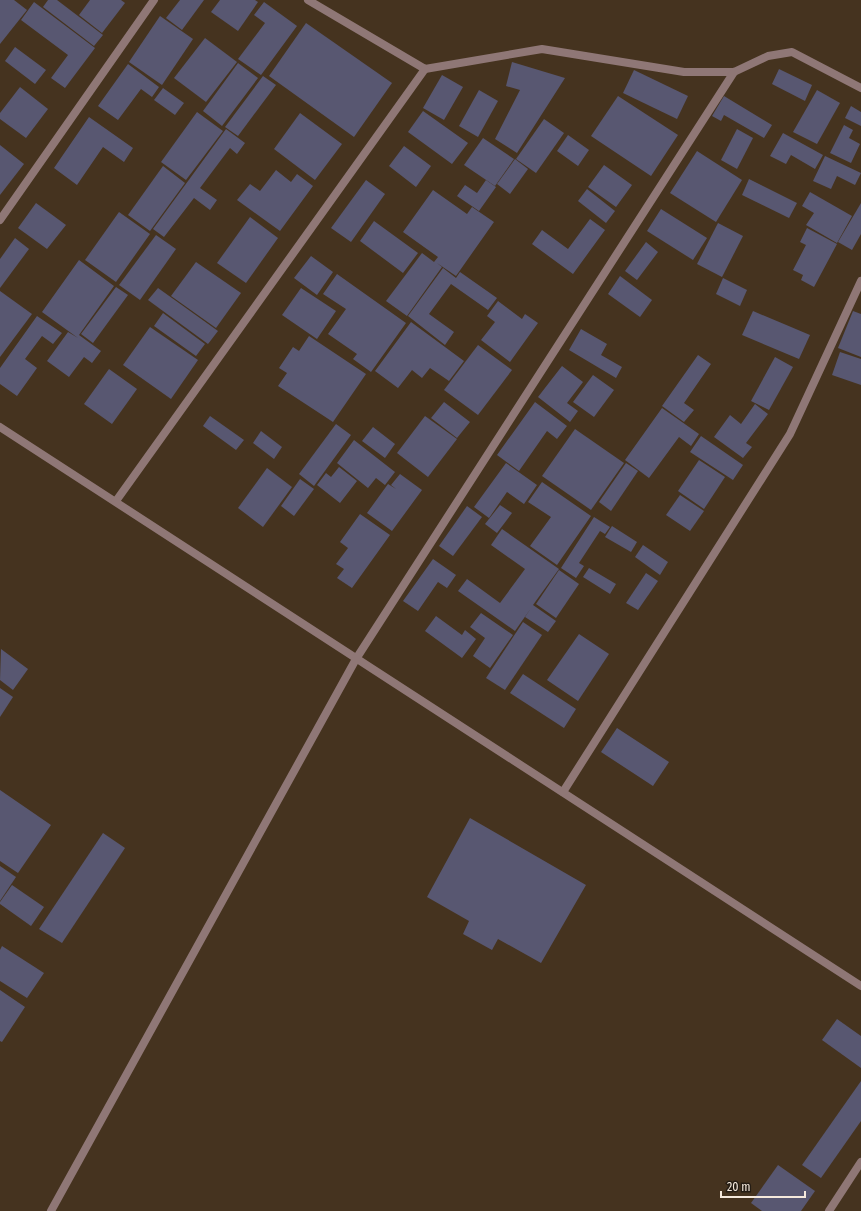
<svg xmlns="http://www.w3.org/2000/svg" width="861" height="1211" font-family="'Fira Sans Condensed',sans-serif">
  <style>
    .building { fill: #585771 }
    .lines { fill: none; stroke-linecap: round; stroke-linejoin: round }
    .street { stroke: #8f7776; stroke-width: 8 }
  </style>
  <rect width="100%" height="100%" fill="#45331f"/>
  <g class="building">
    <polygon points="0,0 14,0 27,10 0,44"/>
    <polygon points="48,0 57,0 103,35 94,46 43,7"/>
    <polygon points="90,0 121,0 125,3 102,33 79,15"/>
    <polygon points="180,0 204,0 182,30 166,18"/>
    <polygon points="220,0 255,0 258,2 238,31 211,12"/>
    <polygon points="34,2 95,48 65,88 51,78 68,55 21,20"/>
    <polygon points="264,2 297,26 261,75 238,59 265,23 254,15"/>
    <polygon points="160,16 193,39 162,85 129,62"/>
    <polygon points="306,23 392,83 354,137 269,76"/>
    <polygon points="205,38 237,62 206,102 174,78"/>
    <polygon points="15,47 46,70 35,84 5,61"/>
    <polygon points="512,62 565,78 517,153 495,139 520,90 506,86"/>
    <polygon points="238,63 258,78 222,126 203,111"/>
    <polygon points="128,64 159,87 152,97 141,89 118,120 98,106"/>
    <polygon points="779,69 812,85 805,101 772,84"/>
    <polygon points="634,70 688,96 677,119 623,93"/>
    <polygon points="442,75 463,87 444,120 423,108"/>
    <polygon points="263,76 276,85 238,136 225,127"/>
    <polygon points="20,87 48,109 26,138 0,119 0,113"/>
    <polygon points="163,88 184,103 175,115 154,100"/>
    <polygon points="479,90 498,101 478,137 459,126"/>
    <polygon points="817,90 840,103 817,144 793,132"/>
    <polygon points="618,96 678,135 651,176 591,136"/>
    <polygon points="724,96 772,125 764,138 724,115 721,121 712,116"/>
    <polygon points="851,106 861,112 861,126 845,118"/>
    <polygon points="423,111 468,143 452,164 408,132"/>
    <polygon points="197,112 223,131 186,180 161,162"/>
    <polygon points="300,113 342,144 315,180 274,149"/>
    <polygon points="89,117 133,148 124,162 103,147 77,185 54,168"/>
    <polygon points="544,119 564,133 536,173 516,159"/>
    <polygon points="844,125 853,130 849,138 860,144 851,163 830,153"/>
    <polygon points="226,129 245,143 237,154 230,148 200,188 217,200 210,210 194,198 164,237 153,229"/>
    <polygon points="737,129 753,138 737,169 721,160"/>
    <polygon points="783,133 823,155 815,169 791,155 786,164 770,156"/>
    <polygon points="568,135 589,150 578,166 557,151"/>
    <polygon points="483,138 514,159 495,186 464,165"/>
    <polygon points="0,145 24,164 0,195"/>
    <polygon points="404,146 431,166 416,187 389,166"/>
    <polygon points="697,151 742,180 716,222 670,193"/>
    <polygon points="825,156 861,173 855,185 837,176 831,189 813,181"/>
    <polygon points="515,159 528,169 510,194 497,184"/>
    <polygon points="604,165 632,185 616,207 588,187"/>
    <polygon points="163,166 185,183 150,231 128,215"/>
    <polygon points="276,170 291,182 297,174 313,186 280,231 237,200 250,184 260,191"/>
    <polygon points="749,179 797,203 789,218 742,195"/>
    <polygon points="366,180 385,194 351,242 331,228"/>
    <polygon points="486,180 496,187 479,211 457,196 465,185 477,193"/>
    <polygon points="587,189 615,211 606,223 578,201"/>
    <polygon points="433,190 467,214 472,207 494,222 456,276 437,263 442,267 407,316 386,301 422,253 434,262 438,257 403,232"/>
    <polygon points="810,192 852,216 837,243 806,225 814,213 802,206"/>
    <polygon points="36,203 66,225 47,249 18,228"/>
    <polygon points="861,203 861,234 852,250 838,242"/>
    <polygon points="661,209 707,238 693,260 647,231"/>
    <polygon points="119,212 150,234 116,282 85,260"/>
    <polygon points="250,217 278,238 246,283 217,263"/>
    <polygon points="590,219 605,230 573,274 532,244 542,230 568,249"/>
    <polygon points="374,221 418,253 403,273 360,241"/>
    <polygon points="718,223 743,236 722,277 697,264"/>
    <polygon points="807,228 837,244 814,287 801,280 803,275 793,270 806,245 800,242"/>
    <polygon points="156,235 176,249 140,300 119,285"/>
    <polygon points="15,238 29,249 0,288 0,259"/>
    <polygon points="646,242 658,252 637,280 625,271"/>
    <polygon points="311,256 333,272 317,295 294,278"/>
    <polygon points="79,260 114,286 79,335 101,351 92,363 84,357 69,377 47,361 68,332 78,338 42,312"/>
    <polygon points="196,262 241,293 216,328 171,296"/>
    <polygon points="443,268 456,278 460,272 497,298 488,310 451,284 429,314 454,332 445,345 408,316"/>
    <polygon points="337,274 406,323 371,372 353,359 357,354 328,334 346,309 323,294"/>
    <polygon points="620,276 652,300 640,317 608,294"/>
    <polygon points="723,278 747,290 740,306 716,294"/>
    <polygon points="116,287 128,295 93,343 81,334"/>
    <polygon points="158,288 218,331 208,344 148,300"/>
    <polygon points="301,288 336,311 317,339 282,315"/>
    <polygon points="0,291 32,314 0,357"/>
    <polygon points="498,301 522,319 525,314 538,323 510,362 481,340 495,322 487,316"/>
    <polygon points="753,311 810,335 799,359 742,335"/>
    <polygon points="853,311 861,314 861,357 838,348"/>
    <polygon points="163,313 205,344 196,356 154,326"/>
    <polygon points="37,316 62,333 53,344 42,336 25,359 37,368 17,396 0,384 0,368"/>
    <polygon points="411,322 464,361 449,381 430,368 422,378 412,370 398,388 375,371"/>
    <polygon points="150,327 198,360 171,399 123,365"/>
    <polygon points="581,329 607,344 601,355 622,367 616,378 569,350"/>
    <polygon points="309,336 366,374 333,422 278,386 287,373 279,368 293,347 299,351"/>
    <polygon points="478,345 512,370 478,415 444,390"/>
    <polygon points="840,352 861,359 861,385 832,375"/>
    <polygon points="698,355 711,364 684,403 694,410 684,422 662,406"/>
    <polygon points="775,357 793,367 769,410 751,401"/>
    <polygon points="562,366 583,382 567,403 578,411 570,422 538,397"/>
    <polygon points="109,369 137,389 112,424 84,404"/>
    <polygon points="593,375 614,390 594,417 573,402"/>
    <polygon points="444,402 470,422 457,438 431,418"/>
    <polygon points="535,402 567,426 557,439 547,431 519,471 497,455"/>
    <polygon points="755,404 768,414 746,443 752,447 743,458 714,437 730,415 741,424"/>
    <polygon points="662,408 699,434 691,446 679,437 649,478 625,460"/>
    <polygon points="210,416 244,440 236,450 203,426"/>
    <polygon points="425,416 457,439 428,477 397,453"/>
    <polygon points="336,424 351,435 314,486 299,474"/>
    <polygon points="373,427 395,444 385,458 362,441"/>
    <polygon points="575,429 624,463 591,510 542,476"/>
    <polygon points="261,431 282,447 274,459 253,443"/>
    <polygon points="701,436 743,465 733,480 690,452"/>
    <polygon points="354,440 395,472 385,485 376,478 368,488 337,463"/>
    <polygon points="699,460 725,477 704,509 678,491"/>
    <polygon points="506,463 537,485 524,504 507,492 489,518 474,507"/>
    <polygon points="626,463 638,471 611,511 599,502"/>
    <polygon points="339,467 357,481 340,503 317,485 326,473 331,477"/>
    <polygon points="267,468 292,487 263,527 238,508"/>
    <polygon points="400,474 422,490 392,531 367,513 388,484 396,489 391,485"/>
    <polygon points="300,479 314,489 294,516 281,506"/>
    <polygon points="542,482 591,516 557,565 530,546 551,517 528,502"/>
    <polygon points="680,495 704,511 690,531 666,515"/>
    <polygon points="500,505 512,513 497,533 485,524"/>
    <polygon points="467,506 482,517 453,556 439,546"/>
    <polygon points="360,514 390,535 352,588 337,578 344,569 336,564 348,548 340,542"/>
    <polygon points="594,517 610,527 605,534 600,531 579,563 584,566 576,578 561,568"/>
    <polygon points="612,526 637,542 631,552 605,537"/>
    <polygon points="502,529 559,569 533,605 556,621 548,632 525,617 531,608 515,631 458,591 467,579 500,603 525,569 491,545"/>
    <polygon points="643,545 668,562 660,575 635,557"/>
    <polygon points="433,559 456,575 447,588 438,582 418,611 403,601"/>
    <polygon points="589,568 616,584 610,594 583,577"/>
    <polygon points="559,570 579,584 556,618 536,604"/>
    <polygon points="646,573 658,581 638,610 626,603"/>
    <polygon points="481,613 513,635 490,668 473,656 485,638 470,627"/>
    <polygon points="436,616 462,635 465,630 476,639 462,658 425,631"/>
    <polygon points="523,622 542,635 505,690 486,678"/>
    <polygon points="579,634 609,654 578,701 547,680"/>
    <polygon points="1,649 28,669 13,690 0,680"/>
    <polygon points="523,674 576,709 564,728 510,693"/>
    <polygon points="0,688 13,697 0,717"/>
    <polygon points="617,728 669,762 653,786 601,752"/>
    <polygon points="0,790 51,825 18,873 0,861"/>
    <polygon points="470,818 586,885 541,963 498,939 492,950 463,934 469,921 427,897"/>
    <polygon points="103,833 125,848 62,943 39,929"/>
    <polygon points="0,866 16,877 0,901"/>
    <polygon points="12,885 44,907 31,926 0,904 0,902"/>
    <polygon points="2,946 44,973 27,998 0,981 0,950"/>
    <polygon points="0,990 25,1007 2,1042 0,1041"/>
    <polygon points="837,1019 861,1036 861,1068 822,1040"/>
    <polygon points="861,1081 861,1121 821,1178 802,1165"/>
    <polygon points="778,1165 815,1191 801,1211 762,1211 751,1203"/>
  </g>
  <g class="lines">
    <g class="street">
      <polyline points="308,0 425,69 542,49 684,72 734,72 768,56 792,52 861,88"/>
      <polyline points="0,220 154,0"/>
      <polyline points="0,427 861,986"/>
      <polyline points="116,501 425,69"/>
      <polyline points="563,792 790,434 861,281"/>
      <polyline points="51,1211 356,659 734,72"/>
      <polyline points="829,1211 861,1162"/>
    </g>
  </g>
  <path d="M721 1191v6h84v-6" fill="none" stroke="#f5e9dc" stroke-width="2"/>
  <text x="727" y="1191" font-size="12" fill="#f5e9dc" stroke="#251d14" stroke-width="3" paint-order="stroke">20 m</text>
</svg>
